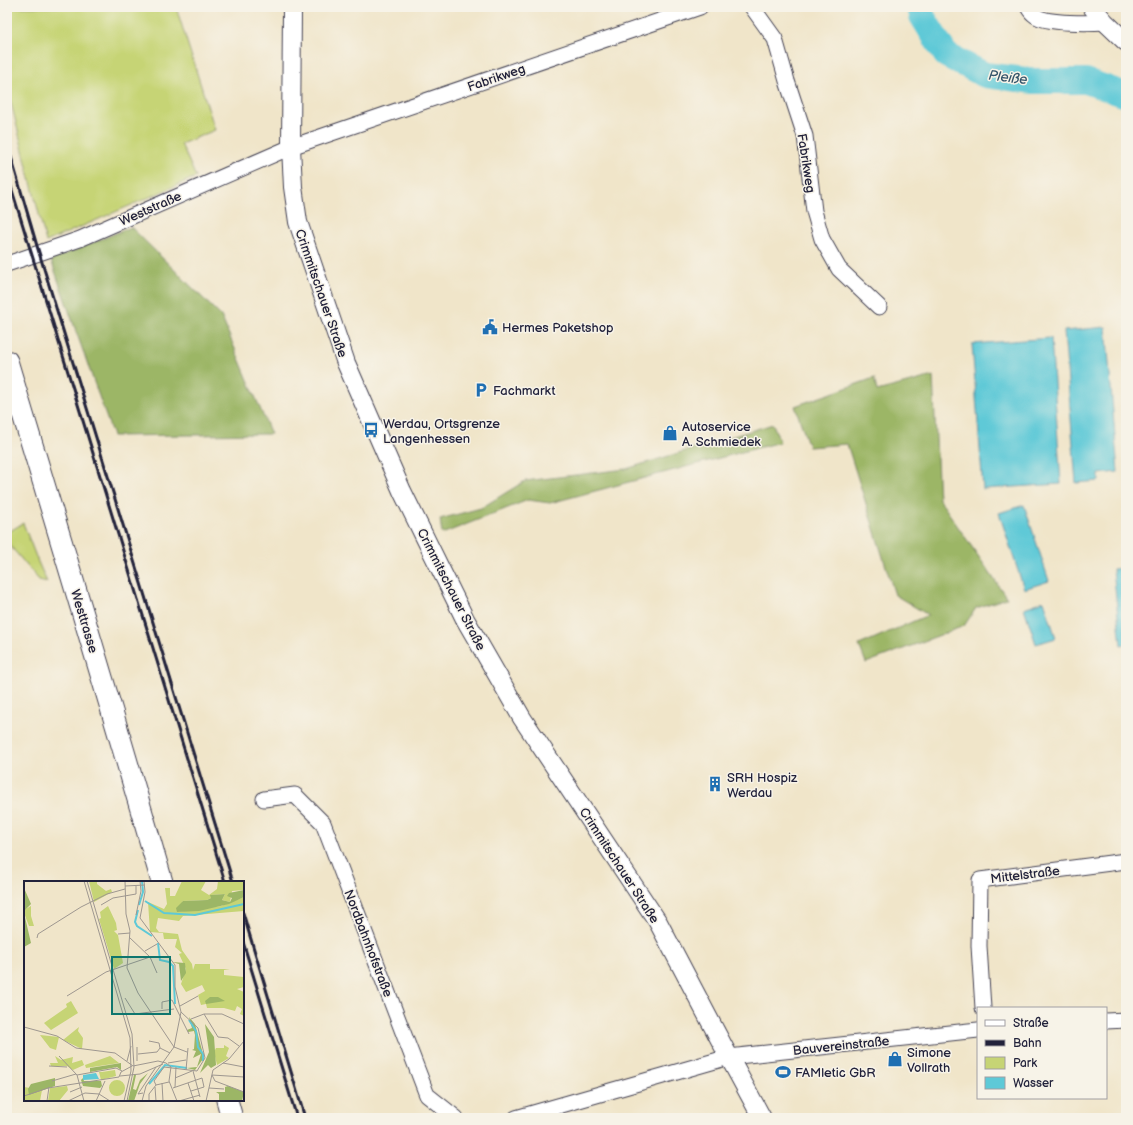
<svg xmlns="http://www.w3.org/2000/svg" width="1133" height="1125" font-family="'Balsamiq Sans',sans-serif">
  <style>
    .green { fill: #c6d475; stroke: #747b58 }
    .forest { fill: #9cb666; stroke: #5f6c50 }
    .water { fill: #5ec9d7; stroke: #407689 }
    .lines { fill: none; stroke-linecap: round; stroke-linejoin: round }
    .river { stroke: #5ec9d7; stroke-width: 26 }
    .minor-casing { stroke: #413f50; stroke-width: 17 }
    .tertiary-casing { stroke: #413f50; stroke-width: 20 }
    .secondary-casing { stroke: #413f50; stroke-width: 23 }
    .minor { stroke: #fff; stroke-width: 15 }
    .tertiary { stroke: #fff; stroke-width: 18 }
    .secondary { stroke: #fff; stroke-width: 21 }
    .rail { stroke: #22223b; stroke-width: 3 }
    .labels { text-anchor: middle; stroke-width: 3; stroke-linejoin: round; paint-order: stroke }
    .street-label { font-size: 13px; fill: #22223b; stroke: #f7f3e8 }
    .poi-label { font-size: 13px; fill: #22223b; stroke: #f7f3e8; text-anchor: start }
    .water-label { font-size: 14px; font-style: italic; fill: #34546a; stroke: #f7f3e8 }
    .inset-river { fill: none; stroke: #5ec9d7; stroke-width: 2 }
    .inset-road { fill: none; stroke: #9e9790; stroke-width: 1 }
    .view { fill: #0f766e; fill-opacity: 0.15; stroke: #0f766e; stroke-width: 2 }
    .inset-edge { fill: none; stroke: #22223b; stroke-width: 2 }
  </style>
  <rect width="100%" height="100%" fill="#f7f3e8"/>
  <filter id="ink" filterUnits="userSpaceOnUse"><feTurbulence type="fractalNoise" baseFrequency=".025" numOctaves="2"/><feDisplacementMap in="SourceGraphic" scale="8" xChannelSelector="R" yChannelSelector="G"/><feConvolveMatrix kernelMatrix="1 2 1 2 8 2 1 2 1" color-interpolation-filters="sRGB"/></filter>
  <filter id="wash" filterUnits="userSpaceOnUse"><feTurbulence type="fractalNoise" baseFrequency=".012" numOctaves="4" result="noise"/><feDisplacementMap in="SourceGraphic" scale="16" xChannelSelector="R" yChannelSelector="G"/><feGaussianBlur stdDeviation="0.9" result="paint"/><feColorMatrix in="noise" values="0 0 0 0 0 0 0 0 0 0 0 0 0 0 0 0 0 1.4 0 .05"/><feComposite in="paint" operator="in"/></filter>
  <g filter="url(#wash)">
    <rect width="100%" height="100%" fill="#f0e5c9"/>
    <g class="green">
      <polygon points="7,7 176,7 215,130 181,144 196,177 46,242 7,87"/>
      <polygon points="23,523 38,562 47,582 39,580 7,542 7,533"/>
    </g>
    <g class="forest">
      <polygon points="131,227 221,316 271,434 113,436 51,260"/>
      <polygon points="933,376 939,499 1007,598 976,608 964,626 866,663 859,645 928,615 895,595 847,444 809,447 795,406 874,378 877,391"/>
      <polygon points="773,424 780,442 550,503 528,500 442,534 440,519 481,508 525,481 626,469"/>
    </g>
    <g class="water">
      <polygon points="1106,327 1118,472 1099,474 1099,481 1076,483 1064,331"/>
      <polygon points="1051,338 1061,484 983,489 972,344"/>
      <polygon points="1024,505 1049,581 1024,589 999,513"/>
      <polygon points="1126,568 1126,644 1121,645 1113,569"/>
      <polygon points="1044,601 1056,638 1036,644 1024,608"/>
    </g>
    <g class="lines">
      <polyline class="river" points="920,7 922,16 946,55 985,75 1034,81 1086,81 1126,95"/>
    </g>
  </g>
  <g filter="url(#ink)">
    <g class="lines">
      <g class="minor-casing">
        <g id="minor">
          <polyline points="752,7 775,39 787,81 805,136 814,211 822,239 839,269 879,307"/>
          <path d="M1028,7C1030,11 1033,14 1036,16C1047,24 1091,23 1105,22"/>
          <polyline points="7,264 80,239 291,147 700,7"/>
          <polyline points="264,799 295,795 323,823 427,1095 456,1118"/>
          <polyline points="983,1008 979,946 980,880 1126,861"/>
          <polyline points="1106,1021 1126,1020"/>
          <polyline points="516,1118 729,1057 978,1030"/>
        </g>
      </g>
      <g class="tertiary-casing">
        <g id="tertiary">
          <polyline points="292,7 291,147 293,187 298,222 346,363 402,491 465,619 522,718 658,922 729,1057 762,1118"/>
          <polyline points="1092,7 1105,22 1126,42"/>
        </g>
      </g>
      <g class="secondary-casing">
        <g id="secondary">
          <path d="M7,361C59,535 112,708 162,882"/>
          <polyline points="227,1100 232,1118"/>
        </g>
      </g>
      <use href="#minor" class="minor"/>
      <use href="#tertiary" class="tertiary"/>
      <use href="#secondary" class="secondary"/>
      <g class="rail">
        <polyline points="7,143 37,246 233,882"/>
        <polyline points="7,174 225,882"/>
        <polyline points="243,913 305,1118"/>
        <polyline points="243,942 297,1118"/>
      </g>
    </g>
  </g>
  <defs>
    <g id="civic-bare" transform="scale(1.2)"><path d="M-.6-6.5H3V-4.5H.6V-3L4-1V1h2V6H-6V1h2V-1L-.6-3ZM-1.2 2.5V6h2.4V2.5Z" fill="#1f6fb2" stroke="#f7f3e8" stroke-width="2.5" paint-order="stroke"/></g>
    <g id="parking-bare" transform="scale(1.2)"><path d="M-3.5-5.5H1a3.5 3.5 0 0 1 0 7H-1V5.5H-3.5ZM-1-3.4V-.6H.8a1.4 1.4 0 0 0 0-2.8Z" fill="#1f6fb2" stroke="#f7f3e8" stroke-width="2.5" paint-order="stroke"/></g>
    <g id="bus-bare" transform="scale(1.2)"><path d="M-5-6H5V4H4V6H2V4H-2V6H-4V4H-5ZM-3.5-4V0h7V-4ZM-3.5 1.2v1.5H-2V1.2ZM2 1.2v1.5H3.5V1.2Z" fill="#1f6fb2" stroke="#f7f3e8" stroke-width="2.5" paint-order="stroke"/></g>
    <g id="shop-bare" transform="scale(1.2)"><path d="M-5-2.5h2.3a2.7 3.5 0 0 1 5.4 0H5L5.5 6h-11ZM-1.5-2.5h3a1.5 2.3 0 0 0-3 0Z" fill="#1f6fb2" stroke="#f7f3e8" stroke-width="2.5" paint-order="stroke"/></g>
    <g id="building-bare" transform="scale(1.2)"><path d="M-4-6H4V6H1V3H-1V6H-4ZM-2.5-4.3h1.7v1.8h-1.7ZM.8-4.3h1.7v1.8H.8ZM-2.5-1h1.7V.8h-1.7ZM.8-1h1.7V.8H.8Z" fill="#1f6fb2" stroke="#f7f3e8" stroke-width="2.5" paint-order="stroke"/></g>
    <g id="stadium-bare" transform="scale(1.2)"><path d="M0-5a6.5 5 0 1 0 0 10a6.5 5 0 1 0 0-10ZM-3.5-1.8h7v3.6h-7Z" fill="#1f6fb2" stroke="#f7f3e8" stroke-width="2.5" paint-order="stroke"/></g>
  </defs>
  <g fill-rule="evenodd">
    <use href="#civic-bare" x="490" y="327"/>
    <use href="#parking-bare" x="481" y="390"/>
    <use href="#bus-bare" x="371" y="430"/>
    <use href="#shop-bare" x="670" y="433"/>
    <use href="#building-bare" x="715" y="784"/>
    <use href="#shop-bare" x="895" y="1059"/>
    <use href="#stadium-bare" x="783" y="1072"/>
  </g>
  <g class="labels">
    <g class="street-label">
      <text transform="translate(496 77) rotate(-19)" y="5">Fabrikweg</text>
      <text transform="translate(807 163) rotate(81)" y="5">Fabrikweg</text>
      <text transform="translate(150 208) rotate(-24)" y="5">Weststraße</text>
      <text transform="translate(322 293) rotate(71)" y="5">Crimmitschauer Straße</text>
      <text transform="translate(452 589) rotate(63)" y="5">Crimmitschauer Straße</text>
      <text transform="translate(85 621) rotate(73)" y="5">Westtrasse</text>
      <text transform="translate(620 865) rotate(57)" y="5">Crimmitschauer Straße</text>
      <text transform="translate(1025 874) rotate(-7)" y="5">Mittelstraße</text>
      <text transform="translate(369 943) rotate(69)" y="5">Nordbahnhofstraße</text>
      <text transform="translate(841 1045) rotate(-6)" y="5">Bauvereinstraße</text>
    </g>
    <g class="poi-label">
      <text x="502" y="332">Hermes Paketshop</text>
      <text x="493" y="395">Fachmarkt</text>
      <text x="383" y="428">Werdau, Ortsgrenze<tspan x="383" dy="15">Langenhessen</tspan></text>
      <text x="682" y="431">Autoservice<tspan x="682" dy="15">A. Schmiedek</tspan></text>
      <text x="727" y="782">SRH Hospiz<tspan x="727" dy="15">Werdau</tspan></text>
      <text x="907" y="1057">Simone<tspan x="907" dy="15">Vollrath</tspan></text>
      <text x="795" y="1077">FAMletic GbR</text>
    </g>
    <g class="water-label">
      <text transform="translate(1008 77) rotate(7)" y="5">Pleiße</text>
    </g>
  </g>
  <g transform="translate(24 881)">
    <rect width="220" height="220" fill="#f0e5c9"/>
    <path d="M65,0H73V3L82,10L87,8L88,11L70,21ZM158,0H182L177,9L185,14L193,8L194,0H220V9L208,10L206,21L198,19L201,13L187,14V17L183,19L159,20L153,31L197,25L220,16V30L159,35L155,40L134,37L132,47L135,51L154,53L158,69L168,83L169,89L171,83H186V88H206L200,89V94L220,96V106L213,108L220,111V135L216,133L218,128L213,125L211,130L200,127H183L182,123L177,124L174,114L181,110L178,104L162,111L157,103L162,88L155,73L158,72L151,66L153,58H140L139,52L126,51L124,21L140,28L143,23L141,7H146V15H151ZM7,25V35L10,45H5L0,32V29ZM84,25L92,42L93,49L90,50L94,54L99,82L90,88L75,38L77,37L76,31ZM47,120L54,132L27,149L20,142L43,126L42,123ZM55,146L54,150L59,157L58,168L39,159ZM16,154L35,156L32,169L26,167ZM200,164L205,167L202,175L205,177L193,184L190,171L192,167H200ZM31,175L37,179L49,176L48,182L58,179L60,184L49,189L43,185H27L26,182H34ZM86,175L95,182L62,187L61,184ZM91,189L92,195L77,199L75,191H78L79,196L78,191ZM85 207a8 8 0 1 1 16 0a8 8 0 1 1-16 0ZM43,205L44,209L35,220H24L26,207ZM0,206L18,209L16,220H0Z" fill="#c6d475"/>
    <path d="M0,7L7,23L0,30ZM220,9V16L205,23L175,30L153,31L152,27L159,20L183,19L187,17L186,14L201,13L198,19L206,21L208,17L203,15L205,12ZM0,32L7,62L0,66ZM148,81L161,82L162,92L157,100L155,83ZM186,116H194L201,120L182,123L181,120ZM165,136L171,143L179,173V178L171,189L163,187L173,186L177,173L169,177L172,170L168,169L170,168L171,154L170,150L164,151L163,149L168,147ZM181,143L190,156L192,184L187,187L184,184L176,192L185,171ZM97,182V189L93,186L66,191V187ZM124,192L116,203L110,220H104L110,194H112L109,208L112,209L116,199ZM31,197V205L5,214L4,208L7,203ZM59,197L60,200H77L78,205L76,207L59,205L57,199ZM204,205L220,211L218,220H195V213L192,211H201V206Z" fill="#9cb666"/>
    <path d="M72,192L75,198L59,199V194Z" fill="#5ec9d7"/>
    <path class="inset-river" d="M121,20L140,32L171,34L220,23M115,24L119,11L118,0M114,29L111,41L113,45L128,55M134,62L136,79L145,81L149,85L151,123M165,139L172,150L174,166L179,173V180M125,203L141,184L163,187"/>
    <path class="inset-road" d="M60,0L106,157L107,190L100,220M63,0L108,153L110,186L103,220M101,0L102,33L106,50L103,87L114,112L150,166L122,205L118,220M120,0L121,11L116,37L151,84V106L157,131L150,166L163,171M101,5L121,4M77,24L89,17L112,13V5M112,34L117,10L116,0M94,53L106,52M105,56L126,76L133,92M13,57L14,53L57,26L83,13L101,8M121,70L133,63M43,115L82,91L126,76M101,117L111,133L150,128M156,125L174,115M138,128V121L148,119L165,153M180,133L194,156L204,157L215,165M167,138L180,133H198L220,143M0,146L33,155L52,167L91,172L109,185L134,180L142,182L147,186L145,200L153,220M125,160L135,162L136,167M114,173L133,171L136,167L146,172M35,175L53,194L92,187L98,190M103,180L107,165M113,180V166M144,182L162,179M199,182L220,186M25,185L43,186M162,189L164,167M169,190L176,216M53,194L60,220M188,194L191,200L220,211M188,194L220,196M96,195L116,193L139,183M151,197L168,190M28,200L52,193M138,202L139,220M164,202L170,220M132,204L130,200L140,186L173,190L181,177L174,147L157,131M131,206L132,220M151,206L152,186M149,207L178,197L180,206L167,210M185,207L200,208M46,211L58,206M119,212L114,213L132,186M0,215L24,207L95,196L97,191L108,185M23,220L25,206M44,220L61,212L75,213L86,220M72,220L81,200M125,220V213L132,204L145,201M155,220L176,214M182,220L189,189L205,178L220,160"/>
    <path class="view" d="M88,76H146V133H88Z"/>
    <rect width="220" height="220" class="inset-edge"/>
  </g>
  <rect width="1133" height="1125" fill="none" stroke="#f7f3e8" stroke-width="24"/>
  <rect x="977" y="1007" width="130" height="92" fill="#f7f3e8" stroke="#a29fa3"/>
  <rect x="985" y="1020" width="20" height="6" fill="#ffffff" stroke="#a29fa3"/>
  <text x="1013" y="1027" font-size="12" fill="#22223b">Straße</text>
  <rect x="985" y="1040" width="20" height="6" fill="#22223b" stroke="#a29fa3"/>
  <text x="1013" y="1047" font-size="12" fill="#22223b">Bahn</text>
  <rect x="985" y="1057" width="20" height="12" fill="#c6d475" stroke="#a29fa3"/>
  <text x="1013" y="1067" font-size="12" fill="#22223b">Park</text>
  <rect x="985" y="1077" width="20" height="12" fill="#5ec9d7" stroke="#a29fa3"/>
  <text x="1013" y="1087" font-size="12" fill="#22223b">Wasser</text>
</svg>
